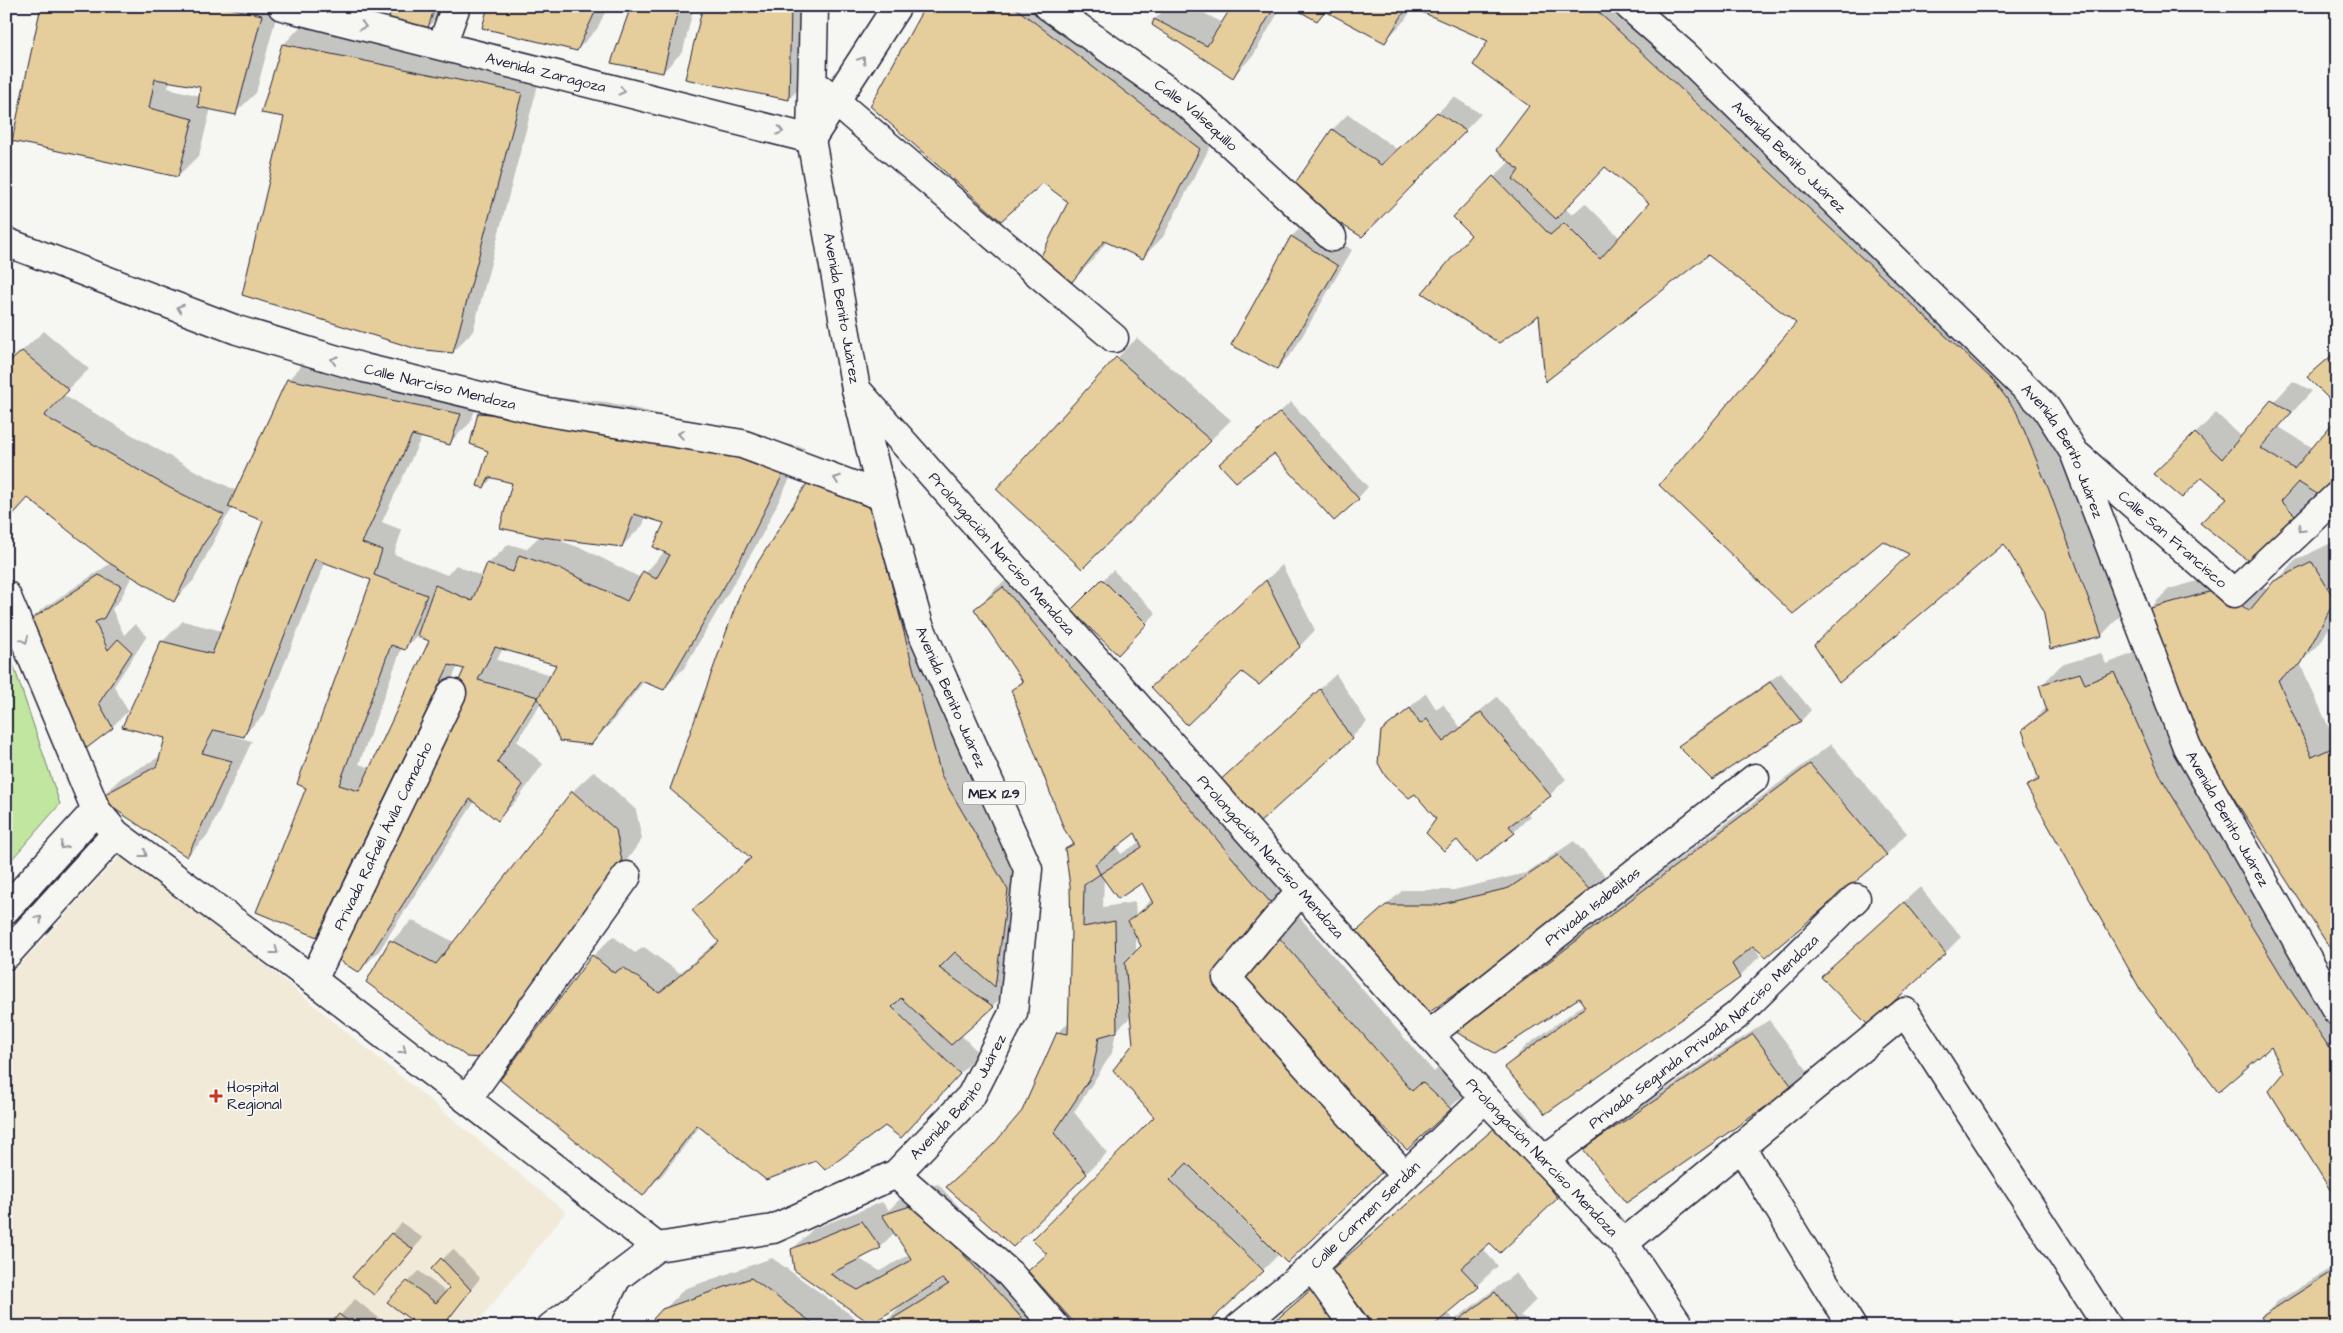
<svg xmlns="http://www.w3.org/2000/svg" width="2343" height="1333" font-family="'Architects Daughter',sans-serif">
  <style>
    .built { fill: #f1ead8 }
    .green { fill: #c0e6a0; stroke: #71846e }
    .shadow { fill: #0003; fill-rule: evenodd }
    .building { fill: #e6cd9c; stroke: #22223b; fill-rule: evenodd }
    .lines { fill: none; stroke-linecap: round; stroke-linejoin: round }
    .minor-casing { stroke: #22223b; stroke-width: 31 }
    .primary-casing { stroke: #22223b; stroke-width: 31 }
    .minor { stroke: #f6f6f2; stroke-width: 28 }
    .primary { stroke: #f6f6f2; stroke-width: 28 }
    .oneway { stroke: #9797a0 }
    .poi-dot { fill: #c8321e; stroke: #f6f6f2; stroke-width: 2 }
    .labels { text-anchor: middle; stroke-width: 4; stroke-linejoin: round; paint-order: stroke }
    .shield { fill: #f6f6f2; stroke: #626272; stroke-width: 1 }
    .shield-label { font-size: 14px; font-weight: bold; fill: #22223b }
    .street-label { font-size: 15px; fill: #22223b; stroke: #f6f6f2 }
    .poi-label { font-size: 15px; fill: #22223b; stroke: #f6f6f2; text-anchor: start }
  </style>
  <rect width="100%" height="100%" fill="#f6f6f2"/>
  <filter id="ink" filterUnits="userSpaceOnUse"><feTurbulence type="fractalNoise" baseFrequency=".02" numOctaves="2"/><feDisplacementMap in="SourceGraphic" scale="10" xChannelSelector="R" yChannelSelector="G"/><feConvolveMatrix kernelMatrix="1 2 1 2 8 2 1 2 1" color-interpolation-filters="sRGB"/></filter>
  <g filter="url(#ink)">
    <polygon class="built" points="125,850 566,1212 474,1327 6,1327 6,980"/>
    <polygon class="green" points="6,643 60,804 6,866"/>
    <g class="shadow">
      <path d="M42,6H279L256,93L235,113L211,108L199,155L178,176ZM170,81L201,86L200,96L168,88Z"/>
      <polygon points="393,6 448,6 428,27"/>
      <polygon points="490,6 608,6 597,29 577,50"/>
      <polygon points="632,6 694,6 683,51 663,72"/>
      <polygon points="704,6 811,6 809,78 789,99"/>
      <polygon points="926,6 1060,6 1220,128 1163,237 1142,258 1107,241 1093,260 1072,281 1069,202"/>
      <polygon points="1168,6 1190,6 1223,23 1233,6 1282,6 1253,56 1233,76 1153,25 1155,19"/>
      <path d="M1293,6H1634L2036,390L2122,614L2102,635L2051,647L2044,609L2004,542L1910,553L1798,323L1708,254L1540,313L1473,235L1455,217L1510,161L1531,106L1490,40L1413,7L1405,20L1385,41L1326,10ZM1605,166L1651,203L1620,238L1585,203L1572,215L1565,208Z"/>
      <polygon points="303,24 541,73 473,331 453,352 285,116 283,45"/>
      <polygon points="1454,97 1481,114 1378,220 1291,191 1333,129 1348,114 1398,150"/>
      <polygon points="1308,221 1352,250 1293,352 1277,368 1232,344 1292,236"/>
      <path d="M44,331L89,369L63,395L190,468L237,491L288,380L308,359L481,394L470,423L449,443L422,436L382,522L402,530L394,554L447,575L456,565L483,577L488,564L509,544L526,549L541,535L514,482L493,477L484,487L490,450L479,413L500,393L607,402L805,448L761,537L684,668L664,689L644,681L611,723L590,744L542,701L517,741L543,764L518,799L498,819L475,801L379,951L358,972L466,668L458,666L338,915L317,936L308,787L372,579L325,562L264,715L243,735L227,732L226,734L252,741L208,835L187,856L100,798L121,778L161,756L166,737L162,642L183,621L222,631L265,520L233,508L224,521L194,580L174,601L132,576L120,600L112,609L124,635L135,624L147,636L114,686L128,711L112,727L26,625L42,609L111,563L29,497L6,516V352L14,358ZM646,516L666,522L665,551L641,578L584,549L549,537L622,546L643,525ZM418,635L431,641L371,768L359,764L402,647L405,648ZM503,648L558,664L552,675L497,660Z"/>
      <polygon points="1137,338 1231,420 1082,568 1117,358"/>
      <polygon points="2293,381 2312,391 2279,427 2313,448 2312,491 2316,495 2271,541 2202,523 2228,497 2202,476 2155,474 2216,413 2242,437"/>
      <polygon points="1291,402 1368,487 1358,498 1274,452 1221,464"/>
      <polygon points="831,460 892,489 961,754 1028,869 1015,965 1002,978 1014,986 961,1035 979,1053 921,1116 885,1124 817,1160 700,1126 663,1174 643,1194 593,956 613,936 635,953 644,947 680,973 719,940 694,910 752,856 810,481"/>
      <polygon points="2333,542 2337,549 2337,613 2321,642 2300,663 2333,737 2337,736 2337,957 2149,609 2169,589 2241,569 2268,590 2296,560"/>
      <polygon points="1282,565 1315,630 1300,646 1259,683 1242,670 1169,671"/>
      <path d="M1024,567L1295,887L1283,898L1434,1072L1444,1062L1471,1088L1407,1148L1383,1125L1382,1127L1403,1150L1382,1170L1279,1254L1263,1270L1029,1271L1048,1253L1156,1117L1134,1044L1132,1016L1116,1031L1112,1053L1074,1112L1107,1153L1013,1245L948,1187L1003,1135L1024,1112L1059,1032L1070,1021L1072,886L1066,850L1074,842L1013,691L1023,680L976,609L996,588ZM1135,831L1141,841L1121,854L1116,846ZM1104,877L1142,882L1152,899L1136,915L1135,902L1103,907ZM1136,934L1142,946L1136,952Z"/>
      <polygon points="1113,570 1156,613 1118,653 1072,610"/>
      <polygon points="2101,653 2106,664 2134,653 2182,758 2337,1008 2337,1198 2272,1045 2027,787 2039,775 2023,730 2047,707 2041,686 2061,665"/>
      <polygon points="1781,673 1811,710 1801,721 1680,746 1690,736"/>
      <polygon points="1336,674 1367,722 1351,738 1218,784"/>
      <polygon points="1426,693 1436,709 1443,704 1460,727 1497,697 1566,779 1550,795 1526,812 1530,816 1514,832 1457,838 1438,819 1382,732"/>
      <polygon points="1831,744 1907,833 1887,854 1766,955 1753,945 1760,956 1739,977 1545,1112 1506,1067 1526,1046 1584,1004 1579,997 1458,1032 1478,1011"/>
      <polygon points="594,771 636,810 642,839 502,1035 367,981 392,941 412,920 454,942 573,791"/>
      <polygon points="1574,841 1608,879 1593,894 1367,922 1403,890 1454,890 1526,873"/>
      <polygon points="1920,887 1961,937 1945,953 1822,977"/>
      <polygon points="1769,1020 1808,1071 1792,1087 1585,1149 1601,1133"/>
      <polygon points="1519,1106 1577,1177 1557,1197 1482,1248 1498,1266 1448,1312 1454,1320 1516,1273 1536,1300 1520,1316 1536,1322 1535,1327 1267,1327"/>
      <path d="M938,1184L1070,1327H881L903,1303L871,1322L792,1250L813,1229L882,1202L889,1210L904,1195ZM895,1232L910,1254L880,1271L858,1258L880,1247ZM942,1278L944,1279L933,1286L932,1284Z"/>
      <polygon points="402,1223 423,1238 385,1282 391,1234"/>
      <polygon points="453,1249 480,1278 443,1327 422,1327 389,1302 419,1271 447,1293 451,1288 433,1269"/>
      <polygon points="772,1258 858,1320 853,1327 648,1327 684,1289"/>
      <polygon points="2337,1264 2337,1327 2262,1317 2278,1301"/>
      <polygon points="355,1299 389,1326 388,1327 330,1327"/>
    </g>
    <g class="building">
      <polygon points="41,6 221,6 262,15 236,115 198,107 200,87 155,79 149,108 193,119 178,177 12,141"/>
      <polygon points="392,6 435,6 428,28 389,18"/>
      <polygon points="488,6 598,6 577,51 482,28"/>
      <polygon points="631,6 679,6 663,73 611,63"/>
      <polygon points="703,6 791,6 789,100 685,79"/>
      <polygon points="925,6 1013,6 1200,149 1143,259 1104,241 1072,282 1037,264 1068,202 1043,183 1001,221 870,106"/>
      <polygon points="1232,6 1275,6 1233,78 1152,25 1154,19 1207,46"/>
      <polygon points="1290,6 1408,6 1385,43 1325,11 1317,21"/>
      <polygon points="1408,6 1592,6 1993,380 2016,411 2049,490 2102,636 2050,649 2043,609 2004,544 1839,683 1814,645 1909,554 1883,541 1793,614 1659,485 1796,323 1708,255 1545,382 1539,315 1499,343 1422,293 1471,235 1453,217 1493,176 1550,235 1564,223 1600,259 1649,203 1605,167 1556,219 1513,179 1519,170 1496,150 1529,106 1473,65 1488,41"/>
      <polygon points="282,44 522,93 453,353 417,349 242,295 284,117 261,113"/>
      <polygon points="1437,112 1466,131 1362,237 1289,192 1332,129 1381,165"/>
      <polygon points="1291,236 1338,266 1277,369 1231,345"/>
      <polygon points="22,351 69,390 44,416 170,488 224,515 204,543 174,602 106,561 28,498 8,520 6,518 6,365"/>
      <polygon points="2337,351 2337,407 2307,377"/>
      <polygon points="1116,357 1211,441 1082,569 996,489"/>
      <polygon points="287,379 461,414 450,445 412,435 362,543 382,550 374,575 427,595 405,650 391,645 339,785 359,791 429,641 417,636 435,585 472,601 487,563 513,572 519,555 563,570 627,601 643,571 656,579 670,555 653,547 664,523 634,514 622,547 542,537 500,528 512,483 489,477 484,488 477,486 488,451 470,444 478,413 586,422 786,468 741,558 664,690 641,681 591,745 560,741 538,698 556,665 495,647 478,680 538,697 497,762 523,785 498,821 470,799 359,973 328,953 392,834 464,669 449,665 317,937 256,912 306,788 297,784 371,580 315,559 244,737 214,730 202,753 232,761 187,857 98,798 157,766 165,738 122,727 161,641 212,654 263,521 228,507"/>
      <polygon points="2271,400 2292,412 2260,448 2294,469 2337,418 2337,485 2325,499 2298,482 2281,501 2296,516 2251,563 2200,523 2227,498 2202,477 2182,498 2153,474 2195,433 2222,459"/>
      <polygon points="1280,412 1359,499 1334,521 1274,454 1236,482 1219,464"/>
      <polygon points="809,480 872,509 941,775 1008,890 995,987 955,952 939,968 994,1007 951,1045 901,998 892,1007 960,1074 901,1138 885,1126 825,1170 816,1161 766,1180 697,1125 643,1196 500,1080 592,955 614,973 623,967 659,993 719,942 692,910 751,858 670,789 742,588"/>
      <polygon points="2312,562 2335,600 2301,664 2278,680 2312,757 2337,746 2337,959 2187,725 2147,609 2220,589 2249,611 2274,581"/>
      <polygon points="99,575 121,586 104,618 95,622 108,650 118,639 132,652 99,703 113,728 79,754 24,624"/>
      <polygon points="1102,579 1147,624 1118,655 1071,610"/>
      <polygon points="1266,580 1300,647 1259,685 1242,672 1187,725 1151,687"/>
      <path d="M1003,587L1275,908L1263,919L1412,1091L1422,1082L1451,1109L1407,1150L1289,1035L1383,1171L1287,1263L1187,1163L1170,1180L1264,1271L1204,1327H1078L1028,1271L1047,1254L1032,1240L1154,1117L1113,1070L1133,1044L1125,962L1141,946L1128,921L1153,903L1142,883L1118,899L1100,874L1084,885L1083,927L1115,921L1117,1032L1099,1037L1092,1075L1054,1133L1087,1174L1013,1247L946,1187L993,1145L1022,1111L1057,1032L1068,1034L1071,932L1070,886L1065,849L1074,844L1064,829L1011,690L1023,682L974,609ZM1135,833L1142,847L1100,874L1095,864Z"/>
      <polygon points="2114,672 2162,779 2291,991 2337,1059 2337,1201 2269,1091 2284,1073 2271,1047 2218,1092 2140,989 2026,786 2039,780 2022,730 2047,711 2039,685 2080,673 2085,684"/>
      <polygon points="1770,682 1801,721 1712,780 1678,746"/>
      <polygon points="1320,689 1352,739 1258,824 1216,784"/>
      <polygon points="1410,708 1420,724 1427,719 1443,742 1481,712 1551,796 1509,826 1515,833 1476,863 1457,840 1444,851 1426,833 1436,819 1415,794 1409,798 1386,777 1378,763 1381,731"/>
      <polygon points="1810,764 1887,855 1766,957 1753,946 1732,964 1740,978 1545,1114 1504,1067 1585,1007 1579,998 1495,1053 1456,1032"/>
      <polygon points="572,791 616,830 622,861 482,1058 467,1057 366,982 390,940 436,964"/>
      <polygon points="1558,855 1594,895 1420,1019 1349,938 1386,905 1438,905 1509,888"/>
      <polygon points="1904,902 1946,954 1868,1025 1821,977"/>
      <polygon points="1753,1034 1793,1088 1626,1203 1583,1149"/>
      <polygon points="1498,1125 1558,1198 1500,1253 1490,1243 1461,1268 1479,1287 1432,1327 1375,1327 1331,1270"/>
      <polygon points="917,1204 1030,1327 879,1327 949,1284 942,1279 871,1324 794,1270 791,1249 862,1221 881,1248 830,1274 858,1290 912,1260 882,1215"/>
      <polygon points="391,1233 413,1249 374,1295 352,1277"/>
      <polygon points="441,1258 471,1290 442,1327 420,1327 387,1302 407,1281 436,1303 449,1288 431,1269"/>
      <polygon points="2334,1270 2337,1274 2337,1327 2267,1327 2261,1317"/>
      <polygon points="751,1278 818,1327 646,1327 662,1309"/>
      <polygon points="1314,1287 1344,1327 1268,1327"/>
      <polygon points="1495,1292 1517,1321 1510,1327 1450,1327"/>
      <polygon points="339,1314 355,1327 328,1327"/>
    </g>
    <g class="lines">
      <g class="minor-casing">
        <g id="minor">
          <path id="s1" d="M282,6L811,139L897,6"/>
          <path id="s2" d="M1048,6L1191,107L1332,237"/>
          <path id="s3" d="M1629,6L1687,57L2046,408L2074,452L2187,747L2337,1011"/>
          <polyline points="442,45 456,6"/>
          <polyline points="821,89 1114,338"/>
          <path id="s4" d="M6,242L237,330L364,368L542,411L742,444L882,496"/>
          <path id="s5" d="M856,389L1485,1098L1624,1243L1680,1327"/>
          <path id="s6" d="M2078,456L2234,593L2337,496"/>
          <polyline points="6,595 96,810 116,834 313,980 657,1247"/>
          <polyline points="1301,890 1227,978 1405,1176"/>
          <polyline points="6,909 96,810"/>
          <polyline points="6,955 116,834"/>
          <path id="s7" d="M313,980L452,693"/>
          <path id="s8" d="M1429,1035L1755,778"/>
          <polyline points="467,1099 627,876"/>
          <polyline points="1741,1147 1852,1327"/>
          <path id="s9" d="M1544,1160L1736,1016L1856,898"/>
          <polyline points="896,1174 1010,1274 1056,1327"/>
          <polyline points="1624,1243 1905,1012 2108,1327"/>
          <polyline points="1312,1267 1355,1327"/>
          <polyline points="592,1327 617,1277"/>
          <path id="s10" d="M1239,1327L1312,1267L1485,1098"/>
        </g>
      </g>
      <g class="primary-casing">
        <g id="primary">
          <path id="s11" d="M551,1327L657,1247L773,1229L896,1174L971,1096L1013,1013L1028,869L919,625L882,496L856,389L811,139L814,6"/>
        </g>
      </g>
      <use href="#minor" class="minor"/>
      <use href="#primary" class="primary"/>
    </g>
    <defs><path id="oneway-chevron" d="M-2-3.5L2.5 0L-2 3.5" fill="none" stroke-width="1.6" stroke-linecap="round" stroke-linejoin="round" transform="scale(1.25)"/></defs>
    <g class="oneway">
      <use href="#oneway-chevron" transform="translate(363 26) rotate(14)"/>
      <use href="#oneway-chevron" transform="translate(862 60) rotate(-57)"/>
      <use href="#oneway-chevron" transform="translate(622 91) rotate(14)"/>
      <use href="#oneway-chevron" transform="translate(780 131) rotate(14)"/>
      <use href="#oneway-chevron" transform="translate(180 308) rotate(-159)"/>
      <use href="#oneway-chevron" transform="translate(334 360) rotate(-163)"/>
      <use href="#oneway-chevron" transform="translate(681 434) rotate(-171)"/>
      <use href="#oneway-chevron" transform="translate(837 479) rotate(-160)"/>
      <use href="#oneway-chevron" transform="translate(2301 529) rotate(137)"/>
      <use href="#oneway-chevron" transform="translate(25 640) rotate(67)"/>
      <use href="#oneway-chevron" transform="translate(63 846) rotate(132)"/>
      <use href="#oneway-chevron" transform="translate(144 854) rotate(37)"/>
      <use href="#oneway-chevron" transform="translate(39 919) rotate(-48)"/>
      <use href="#oneway-chevron" transform="translate(275 951) rotate(37)"/>
      <use href="#oneway-chevron" transform="translate(403 1050) rotate(38)"/>
    </g>
  </g>
  <path class="poi-dot" d="M213.5 1088.5h5v5h5v5h-5v5h-5v-5h-5v-5h5z"/>
  <g class="labels">
    <rect class="shield" x="963" y="781.5" width="62" height="23" rx="4"/>
    <g class="shield-label">
      <text x="994" y="798">MEX 129</text>
    </g>
    <g class="street-label">
      <text dy="5" stroke="none"><textPath href="#s1" startOffset="272">Avenida Zaragoza</textPath></text>
      <text dy="5" stroke="none"><textPath href="#s2" startOffset="184">Calle Valsequillo</textPath></text>
      <text dy="5" stroke="none"><textPath href="#s3" startOffset="220">Avenida Benito Juárez</textPath></text>
      <text transform="translate(842 308) rotate(80)" y="5">Avenida Benito Juárez</text>
      <text dy="5" stroke="none"><textPath href="#s4" startOffset="458">Calle Narciso Mendoza</textPath></text>
      <text dy="5" stroke="none"><textPath href="#s3" startOffset="625">Avenida Benito Juárez</textPath></text>
      <text dy="5" stroke="none"><textPath href="#s6" startOffset="126">Calle San Francisco</textPath></text>
      <text dy="5" stroke="none"><textPath href="#s5" startOffset="220">Prolongación Narciso Mendoza</textPath></text>
      <text transform="translate(951 697) rotate(66)" y="5">Avenida Benito Juárez</text>
      <text dy="5" stroke="none"><textPath href="#s3" startOffset="1030">Avenida Benito Juárez</textPath></text>
      <text dy="5" stroke="none"><textPath href="#s7" startOffset="160">Privada Rafaél Ávila Camacho</textPath></text>
      <text dy="5" stroke="none"><textPath href="#s5" startOffset="625">Prolongación Narciso Mendoza</textPath></text>
      <text dy="5" stroke="none"><textPath href="#s8" startOffset="208">Privada Isabelitas</textPath></text>
      <text dy="5" stroke="none"><textPath href="#s9" startOffset="205">Privada Segunda Privada Narciso Mendoza</textPath></text>
      <text dy="5" stroke="none"><textPath href="#s11" startOffset="485">Avenida Benito Juárez</textPath></text>
      <text dy="5" stroke="none"><textPath href="#s5" startOffset="1030">Prolongación Narciso Mendoza</textPath></text>
      <text dy="5" stroke="none"><textPath href="#s10" startOffset="169">Calle Carmen Serdán</textPath></text>
    </g>
    <g class="poi-label">
      <text x="227" y="1092">Hospital<tspan x="227" dy="17">Regional</tspan></text>
    </g>
  </g>
  <rect width="2343" height="1333" fill="none" stroke="#f6f6f2" stroke-width="25"/>
  <rect x="12" y="12" width="2318" height="1308" fill="none" stroke="#22223b" stroke-width="2" filter="url(#ink)"/>
</svg>
